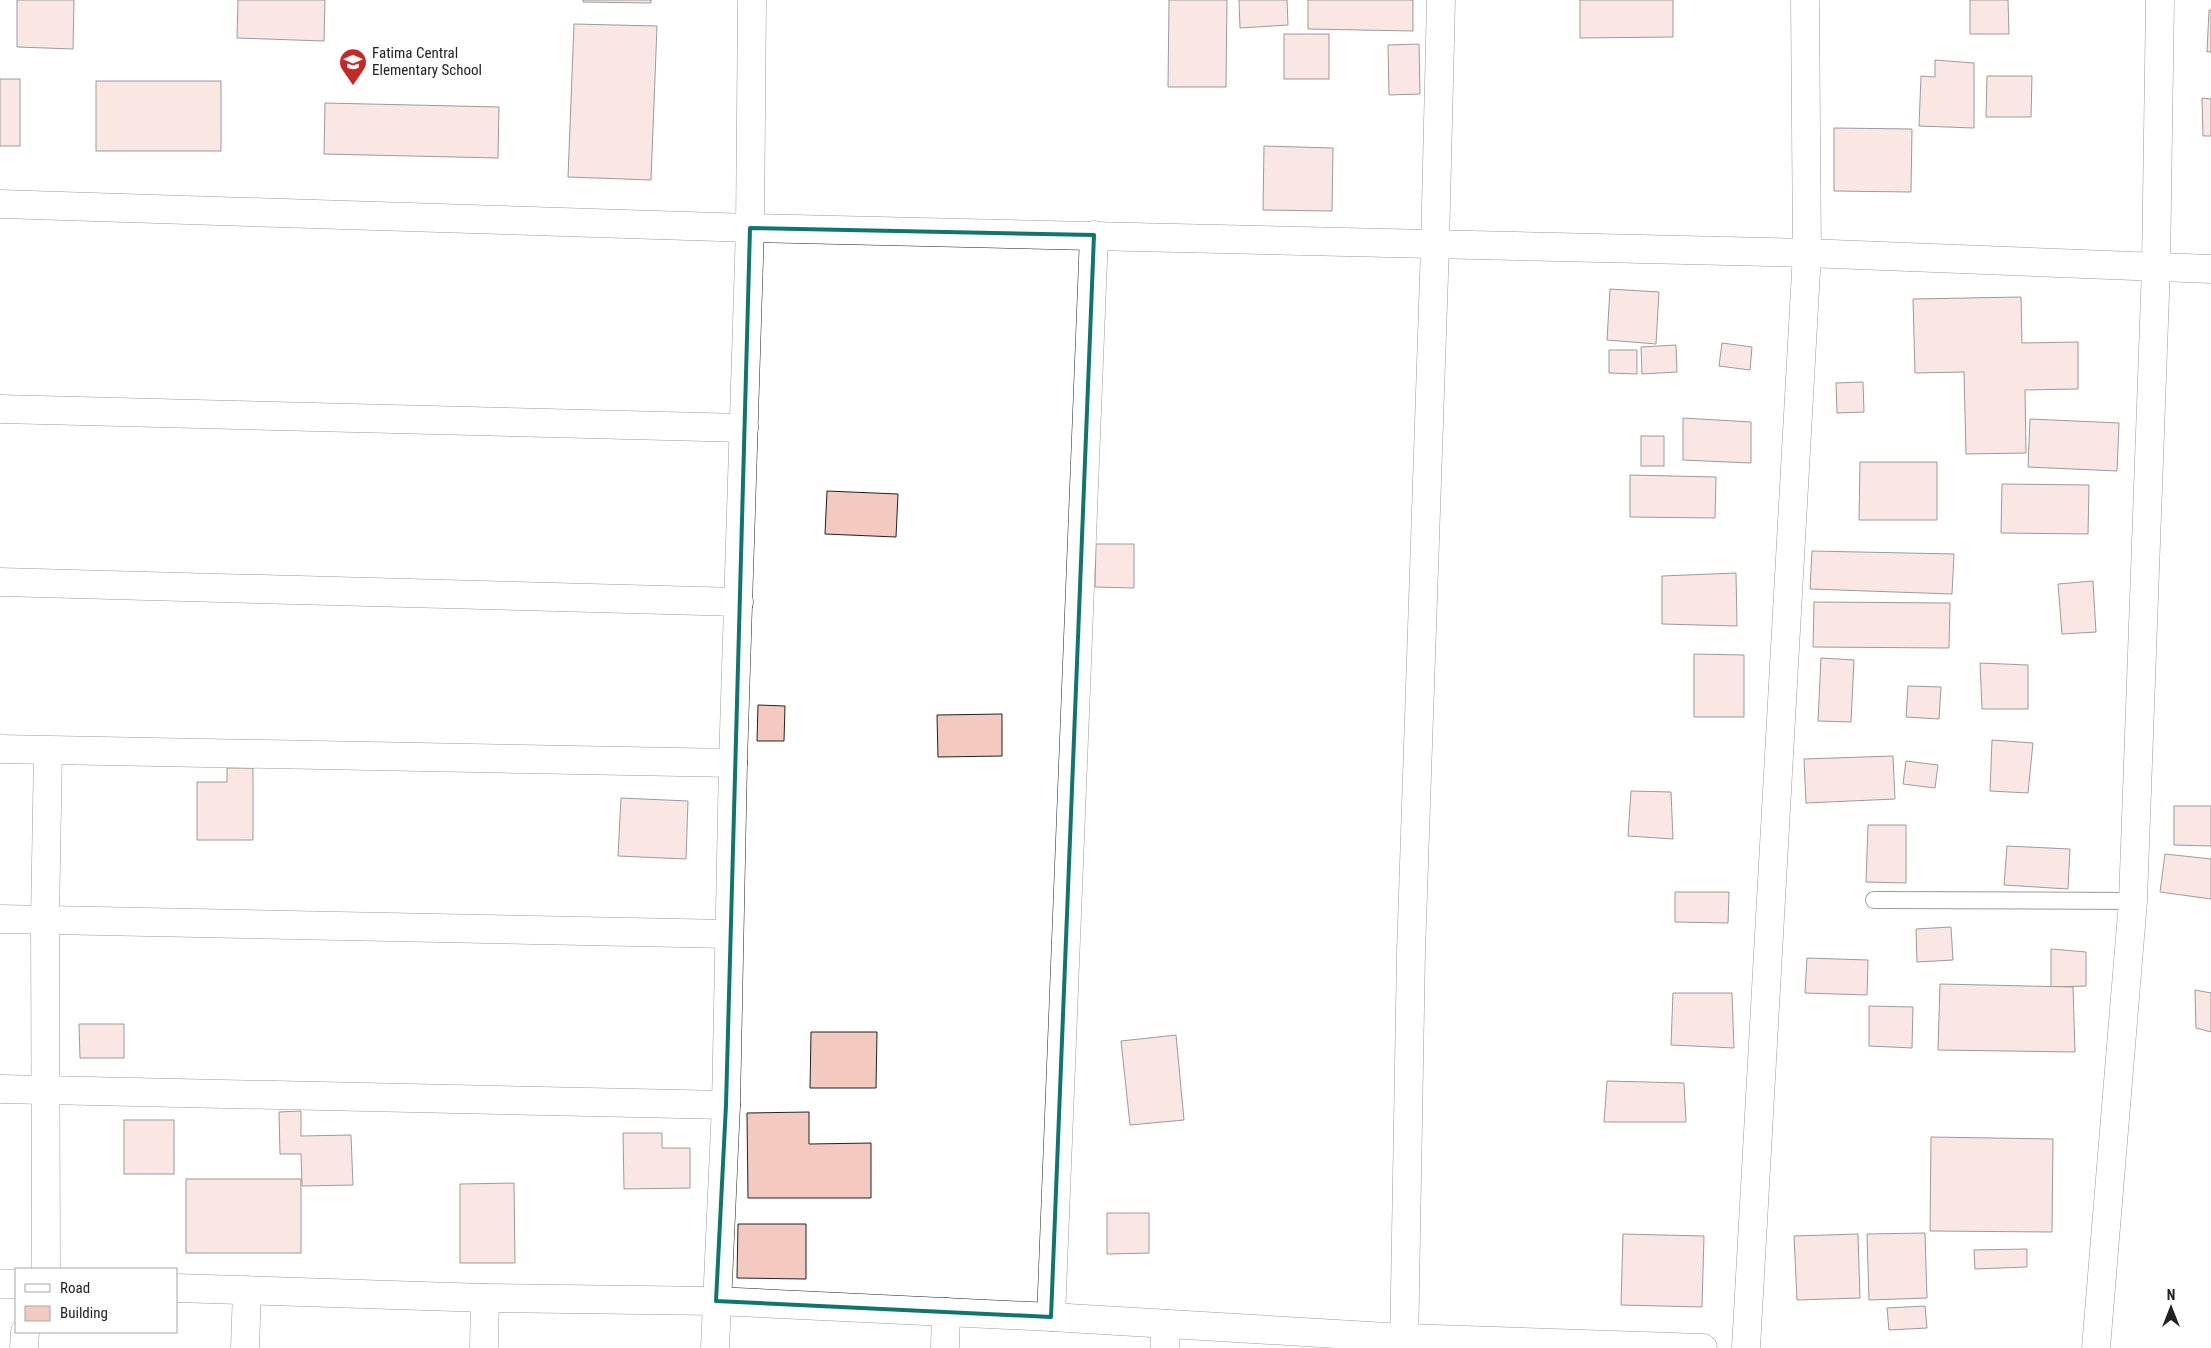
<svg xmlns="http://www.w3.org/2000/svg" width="2211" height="1348" font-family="'Roboto Condensed',sans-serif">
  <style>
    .building { fill: #f3c9c0; stroke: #222 }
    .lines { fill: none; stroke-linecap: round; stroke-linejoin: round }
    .service-casing { stroke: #222; stroke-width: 18 }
    .minor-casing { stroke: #222; stroke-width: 29 }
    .service { stroke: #fff; stroke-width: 16 }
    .minor { stroke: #fff; stroke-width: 28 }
    .marked { fill: none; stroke: #0f766e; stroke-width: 4; stroke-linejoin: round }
    .labels { text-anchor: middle; stroke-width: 4; stroke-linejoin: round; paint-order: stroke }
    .poi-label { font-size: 15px; fill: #222; stroke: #fff; text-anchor: start }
  </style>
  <rect width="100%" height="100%" fill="#fff"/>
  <g class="building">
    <polygon points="17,0 74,0 73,49 17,47"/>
    <polygon points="238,0 325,0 324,41 237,38"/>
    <polygon points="583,0 651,0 651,3 583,2"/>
    <polygon points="1169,0 1227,0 1226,87 1168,87"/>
    <polygon points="1239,0 1287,0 1288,25 1240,28"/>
    <polygon points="1308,0 1413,0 1413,31 1308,29"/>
    <polygon points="1580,0 1673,0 1673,37 1580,38"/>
    <polygon points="1970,0 2008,0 2009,34 1970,34"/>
    <polygon points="2209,10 2211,10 2211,52 2207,52"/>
    <polygon points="574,24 657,26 651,180 568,177"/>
    <rect x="1284" y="34" width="45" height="45"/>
    <polygon points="1419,44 1420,94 1389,95 1388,45"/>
    <polygon points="1935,60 1974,63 1974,128 1919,126 1921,76 1935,77"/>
    <polygon points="1987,76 2032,76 2031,117 1986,117"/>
    <rect x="0" y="79" width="20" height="67"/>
    <rect x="96" y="81" width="125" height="70"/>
    <polygon points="2202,98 2211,99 2211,136 2203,136"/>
    <polygon points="325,103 499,107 498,158 324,154"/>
    <polygon points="1834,128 1912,129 1911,192 1834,191"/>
    <polygon points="1264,146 1333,148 1332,211 1263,210"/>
    <polygon points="1610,289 1659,292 1656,344 1607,340"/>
    <polygon points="2021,297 2022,343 2078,342 2078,389 2025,390 2026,453 1966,454 1964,372 1915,373 1913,299"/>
    <polygon points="1722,343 1752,347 1750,370 1719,366"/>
    <polygon points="1676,345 1677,372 1642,374 1641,347"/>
    <polygon points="1609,350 1637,350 1637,374 1609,373"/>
    <polygon points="1863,382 1864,412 1837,413 1836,383"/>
    <polygon points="1683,418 1751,422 1751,463 1683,460"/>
    <polygon points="2030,419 2119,423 2117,471 2028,467"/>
    <rect x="1641" y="436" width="23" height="30"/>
    <polygon points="1860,462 1937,462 1937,520 1859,520"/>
    <polygon points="1630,475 1716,477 1715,518 1630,517"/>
    <polygon points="2002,484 2089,485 2088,534 2001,533"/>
    <polygon points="827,491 898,494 896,537 825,534"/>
    <polygon points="1096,544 1134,544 1134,588 1095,587"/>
    <polygon points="1812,551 1954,554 1952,594 1810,589"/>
    <polygon points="1736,573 1737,626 1662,624 1662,576"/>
    <polygon points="2093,581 2096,632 2062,634 2058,584"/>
    <polygon points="1814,602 1950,603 1949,648 1813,647"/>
    <polygon points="1694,654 1744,655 1744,717 1694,717"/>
    <polygon points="1821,658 1854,660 1851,722 1818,721"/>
    <polygon points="1980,663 2028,665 2028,709 1982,709"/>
    <polygon points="1908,686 1941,687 1939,719 1906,717"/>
    <polygon points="758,705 785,706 784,741 757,741"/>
    <polygon points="1002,714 1002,756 938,757 937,715"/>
    <polygon points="1992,740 2033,743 2028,793 1990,791"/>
    <polygon points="1893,756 1895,799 1806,803 1804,759"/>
    <polygon points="1906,761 1938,765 1935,788 1903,784"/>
    <polygon points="227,768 253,768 253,840 197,840 197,782 227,782"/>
    <polygon points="1631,791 1671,792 1673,839 1628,836"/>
    <polygon points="621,798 688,801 686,859 618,856"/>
    <polygon points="2174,806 2211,806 2211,846 2174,845"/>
    <polygon points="1868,825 1906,825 1906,883 1866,882"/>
    <polygon points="2007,846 2070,849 2068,889 2004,885"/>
    <polygon points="2165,854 2211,859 2211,899 2160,892"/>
    <polygon points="1675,892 1729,892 1728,923 1675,922"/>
    <polygon points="1951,927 1953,960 1917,962 1916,929"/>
    <polygon points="2051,949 2086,952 2086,986 2051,987"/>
    <polygon points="1807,958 1868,960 1867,995 1805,993"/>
    <polygon points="1940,984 2073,987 2075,1052 1938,1050"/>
    <polygon points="2195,990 2211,993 2211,1032 2196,1028"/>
    <polygon points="1673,993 1732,993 1734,1048 1671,1045"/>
    <polygon points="1869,1006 1913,1007 1912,1048 1869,1046"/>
    <polygon points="79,1024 124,1024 124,1058 80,1058"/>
    <polygon points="811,1032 877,1032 876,1088 810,1088"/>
    <polygon points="1176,1035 1184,1120 1130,1125 1121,1041"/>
    <polygon points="1607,1081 1684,1083 1686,1122 1604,1122"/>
    <polygon points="301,1111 301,1136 351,1135 353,1185 302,1186 301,1154 280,1154 279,1112"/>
    <polygon points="809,1112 809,1144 871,1143 871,1198 748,1198 747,1113"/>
    <rect x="124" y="1120" width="50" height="54"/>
    <polygon points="623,1133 662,1133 662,1148 690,1148 690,1188 624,1189"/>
    <polygon points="1931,1137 2053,1139 2052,1232 1930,1231"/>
    <rect x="186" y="1179" width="115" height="74"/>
    <polygon points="514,1183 515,1263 460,1263 460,1184"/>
    <polygon points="1107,1213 1149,1213 1149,1253 1107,1254"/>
    <polygon points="738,1224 806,1224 806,1279 737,1278"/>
    <polygon points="1925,1233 1927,1298 1869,1300 1867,1234"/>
    <polygon points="1623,1234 1704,1236 1702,1307 1621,1305"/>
    <polygon points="1858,1234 1860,1298 1797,1300 1794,1236"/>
    <polygon points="2027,1249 2027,1267 1975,1269 1974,1250"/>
    <polygon points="1925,1306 1927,1328 1889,1330 1887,1308"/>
  </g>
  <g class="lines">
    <g class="service-casing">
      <polyline id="service" points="1874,900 2133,901"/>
    </g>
    <g class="minor-casing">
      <g id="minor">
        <polyline points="0,204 750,228 1807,253 2211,269"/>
        <polyline points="0,409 744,428"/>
        <polyline points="0,582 739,602"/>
        <polyline points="0,749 733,763"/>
        <polyline points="0,919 729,934"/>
        <polyline points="0,1089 726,1105"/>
        <polyline points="46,1269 45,919 48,751"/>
        <polyline points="0,1284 16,1284"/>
        <polyline points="176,1288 485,1298 716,1301 1051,1317 1404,1338 1703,1348"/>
        <polyline points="1051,1317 1094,235"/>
        <polyline points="24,1348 25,1332"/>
        <polyline points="245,1348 247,1290"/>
        <polyline points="484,1348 485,1298"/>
        <polyline points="715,1348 726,1105 733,763 750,228 752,0"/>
        <polyline points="945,1348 946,1312"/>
        <polyline points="1165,1348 1165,1324"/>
        <polyline points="1404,1348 1411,952 1435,246 1441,0"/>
        <polyline points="1746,1348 1807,253 1805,0"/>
        <polyline points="2096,1348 2133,901 2156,267 2160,0"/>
      </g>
    </g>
    <use href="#service" class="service"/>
    <use href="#minor" class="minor"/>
  </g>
  <path d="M0 0H2211V1348H0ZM750,228L1094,235L1051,1317L716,1301L726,1105Z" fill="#fff" fill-opacity=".55" fill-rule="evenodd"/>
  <path class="marked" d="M750,228L1094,235L1051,1317L716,1301L726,1105Z"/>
  <defs>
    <g id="school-pin" transform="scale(1.4375)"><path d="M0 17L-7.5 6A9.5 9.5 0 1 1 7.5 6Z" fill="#c62828" stroke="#fff"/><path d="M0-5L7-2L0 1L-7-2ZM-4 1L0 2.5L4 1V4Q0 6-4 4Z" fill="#fff"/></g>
  </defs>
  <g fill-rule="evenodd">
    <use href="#school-pin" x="353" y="62"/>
  </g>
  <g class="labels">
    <g class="poi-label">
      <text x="372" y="58">Fatima Central<tspan x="372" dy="17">Elementary School</tspan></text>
    </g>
  </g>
  <rect x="15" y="1268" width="162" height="65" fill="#ffffff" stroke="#a7a7a7"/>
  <rect x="25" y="1284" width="25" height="8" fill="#ffffff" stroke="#a7a7a7"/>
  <text x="60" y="1293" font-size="15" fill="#222222">Road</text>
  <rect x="25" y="1306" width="25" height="15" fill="#f3c9c0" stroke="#a7a7a7"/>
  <text x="60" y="1318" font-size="15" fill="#222222">Building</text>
  <g transform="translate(2171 1308)" stroke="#ffffff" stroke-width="4" paint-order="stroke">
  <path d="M0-4L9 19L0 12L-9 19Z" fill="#222222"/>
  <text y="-8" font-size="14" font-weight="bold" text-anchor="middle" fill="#222222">N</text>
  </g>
</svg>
